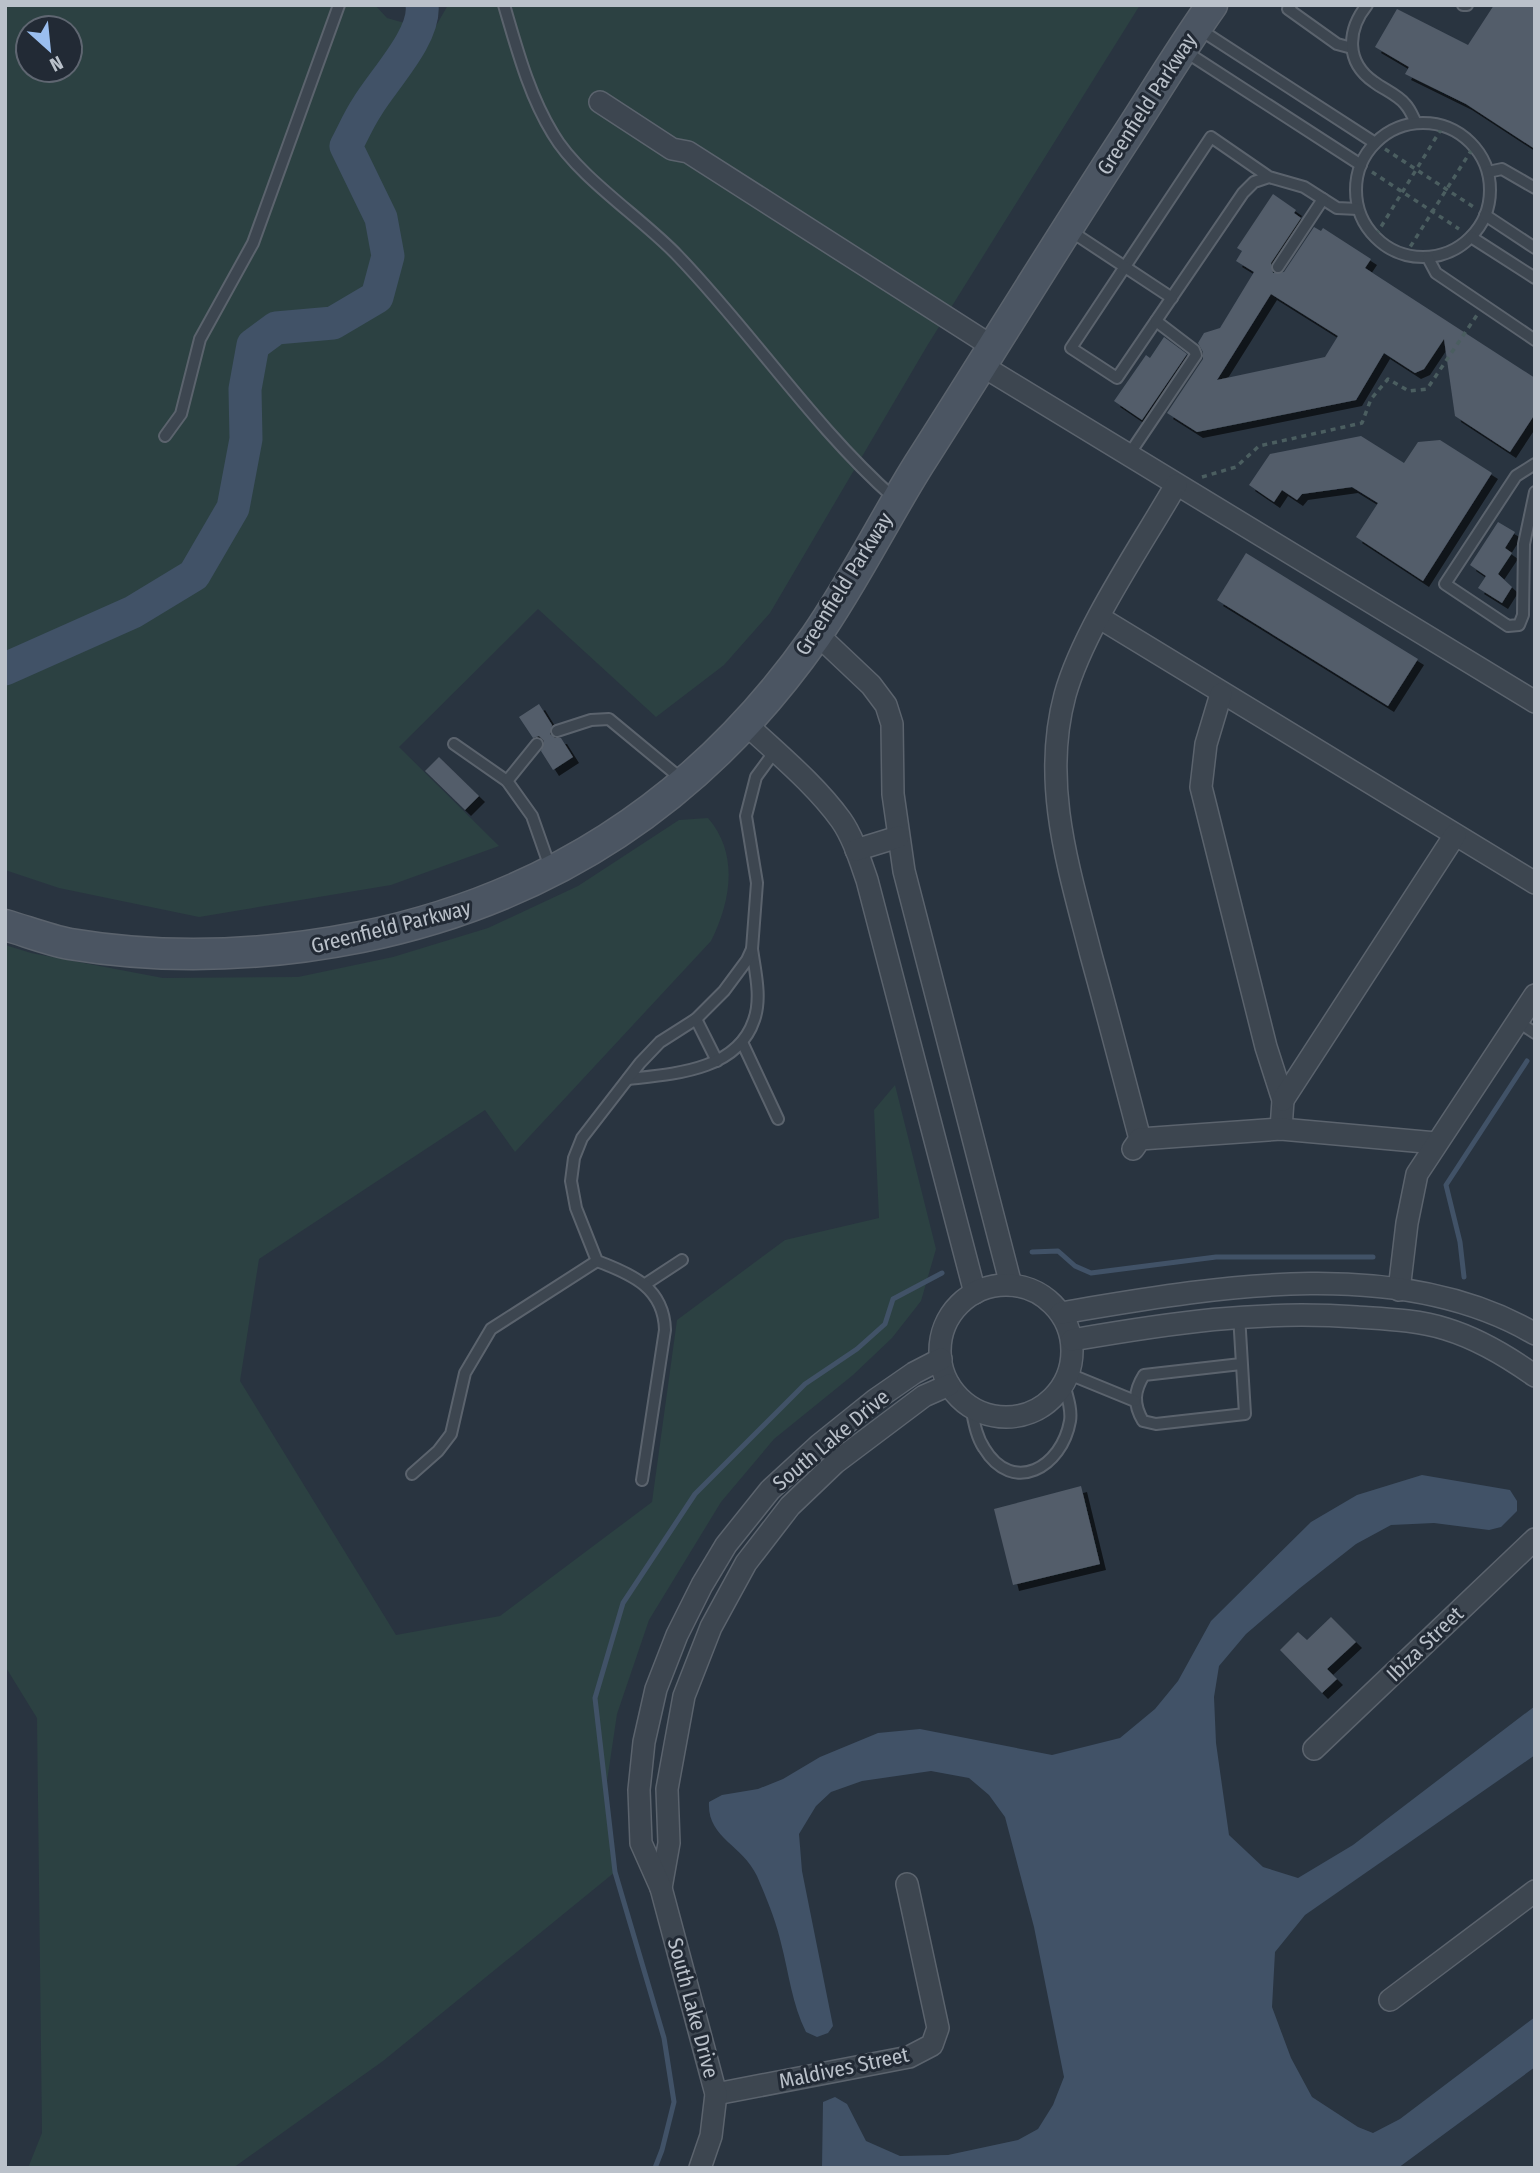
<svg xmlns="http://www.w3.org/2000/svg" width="1540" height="2173" font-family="'Fira Sans Condensed',sans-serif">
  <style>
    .green { fill: #2c4142; fill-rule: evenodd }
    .water { fill: #415267 }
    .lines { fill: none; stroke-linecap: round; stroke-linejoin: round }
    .stream { stroke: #415267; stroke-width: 5 }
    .river { stroke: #415267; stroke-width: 33 }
    .building { fill: #535d6a; fill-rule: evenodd; filter: url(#shadow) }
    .service-casing { stroke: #5b636d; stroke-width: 14 }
    .minor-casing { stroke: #5b636d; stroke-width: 24 }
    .secondary-casing { stroke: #5b636d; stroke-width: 33 }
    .path { stroke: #4b5e60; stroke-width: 3.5; stroke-dasharray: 5 5; stroke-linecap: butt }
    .service { stroke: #3d4650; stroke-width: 10 }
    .minor { stroke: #3d4650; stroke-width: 21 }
    .secondary { stroke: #4b5562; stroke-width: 30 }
    .labels { text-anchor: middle; stroke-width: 6; stroke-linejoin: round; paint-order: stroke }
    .street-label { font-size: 21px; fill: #bac1ca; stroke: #222a35 }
  </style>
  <defs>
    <filter id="shadow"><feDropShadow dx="6" dy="6" stdDeviation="0" flood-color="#0009"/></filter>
  </defs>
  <rect width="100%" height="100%" fill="#293440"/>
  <g class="green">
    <path d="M5,5H375L387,18L433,31L448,5H1140L927,346L770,613L724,665L656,717L538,609L399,747L499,846L391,885L199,917L59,888L5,870ZM28,28H70V70H28Z"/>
    <path d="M708,818C739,854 731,901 711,941L515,1152L485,1110L259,1259L240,1381L396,1635L500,1616L652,1502L677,1320L785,1240L879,1218L874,1110L895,1085L936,1249L921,1301L892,1338L853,1375L774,1439L721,1502L649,1620L617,1714L605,1795L615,1872L383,2061L233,2168H28L42,2133L37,1718L5,1666V945L31,953L163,978L298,977L393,957L488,928L578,886L679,820Z"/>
  </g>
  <path class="water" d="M1422,1475L1510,1490L1517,1501V1511L1501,1527L1489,1530L1434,1523L1391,1525L1356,1544L1300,1588L1246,1634L1219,1666L1214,1697L1216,1743L1229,1835L1263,1867L1298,1878L1353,1845L1535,1706V1755L1305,1915L1275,1952L1272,2007L1291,2058L1312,2097L1358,2127L1373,2133L1400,2119L1535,2017V2067L1398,2168H822L823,2102L835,2097L847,2104L866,2141L900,2156L948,2155L1018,2140L1038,2129L1053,2105L1064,2077L1034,1927L1005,1817L989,1795L969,1778L931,1771L862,1781L831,1792L816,1806L799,1834L802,1871L833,2026L828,2033L817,2037L806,2032C792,2004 789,1974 781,1943C776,1921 766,1897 757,1876C742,1844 707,1838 709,1802L722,1795L758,1789L783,1779L820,1757L878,1733L920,1729L1052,1755L1120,1738L1155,1709L1178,1681L1211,1621L1311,1522L1357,1495Z"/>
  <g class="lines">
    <g class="stream">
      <polyline points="1032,1252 1058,1251 1075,1266 1091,1273 1216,1257 1373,1257"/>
      <polyline points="1464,1277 1460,1242 1446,1185 1527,1061"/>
      <polyline points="655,2168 662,2150 674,2102 664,2038 615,1872 595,1698 623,1603 695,1494 805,1384 857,1349 885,1324 893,1299 942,1273"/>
    </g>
    <path class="river" d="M5,669L133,612L194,575L233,508L246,439L245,389L253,345L276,328L333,323L377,297L388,256L381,218L346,146C353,133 359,119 367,107C383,80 426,36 422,5"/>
  </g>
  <g class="building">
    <polygon points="1494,5 1535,5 1535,149 1466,104 1405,74 1409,67 1375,47 1397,9 1468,45"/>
    <path d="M1273,194L1296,210L1294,213L1301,218L1271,263L1273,273L1284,272L1314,227L1321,231L1323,228L1371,259L1365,268L1535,378V414L1510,452L1455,416L1444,339L1424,369L1415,373L1384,353L1356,400L1197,432L1167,413L1203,359V352L1198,343L1204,333L1220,328L1254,272L1236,261L1242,251L1237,248ZM1271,294L1338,336L1325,357L1217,380Z"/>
    <polygon points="1164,337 1187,354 1142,420 1114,401 1146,355 1150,358"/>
    <polygon points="1361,436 1404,463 1418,442 1440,440 1492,473 1423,581 1356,537 1378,503 1352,487 1302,494 1297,500 1282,490 1274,502 1249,485 1270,454"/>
    <polygon points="1498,522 1515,532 1505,548 1512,553 1498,574 1512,587 1502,603 1478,588 1486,576 1470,565"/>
    <polygon points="1246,553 1418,659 1388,706 1217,600"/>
    <polygon points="539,704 552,725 550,734 555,738 561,738 573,757 553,770 541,751 544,741 539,736 533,738 519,717"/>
    <polygon points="439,757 479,796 465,810 425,771"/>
    <polygon points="1081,1486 1100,1564 1013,1585 994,1509"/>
    <polygon points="1331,1617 1356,1642 1327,1669 1337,1679 1322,1693 1280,1650 1298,1632 1307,1640"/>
  </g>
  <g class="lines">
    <g class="service-casing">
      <g id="service">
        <path d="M504,5C517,49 529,95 553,134C578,177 642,218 678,256C753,334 813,426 894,498"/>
        <polyline points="1291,5 1288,9 1337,44 1352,48"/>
        <path d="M1367,5C1347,30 1345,62 1374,82C1383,89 1398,95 1405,104C1410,109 1413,117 1416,123"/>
        <polyline points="1463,5 1467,5"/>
        <polyline points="1199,29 1375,143"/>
        <polyline points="1183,50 1361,165"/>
        <circle cx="1423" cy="190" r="67"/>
        <polyline points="1488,172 1502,169 1535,188"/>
        <polyline points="1269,177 1254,182 1243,193 1117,378 1071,348 1211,137 1269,177 1304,187 1337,208 1358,209"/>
        <polyline points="1485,215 1535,248"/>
        <polyline points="1069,230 1172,298"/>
        <polyline points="1471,237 1535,278"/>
        <polyline points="1428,258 1436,273 1535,340"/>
        <polyline points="1278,267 1323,199"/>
        <polyline points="165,436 181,414 200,339 253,243 339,5"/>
        <polyline points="1128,456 1196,355 1194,350 1156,321"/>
        <polyline points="1535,464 1516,476 1445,584 1508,626 1519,625 1523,615 1524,544 1535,492"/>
        <polyline points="557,731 591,720 609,719 684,781"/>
        <polyline points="454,744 507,781 532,816 551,870"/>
        <polyline points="507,781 537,744"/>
        <polyline points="696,1019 717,1061"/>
        <polyline points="1517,1021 1535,1033"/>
        <polyline points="742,1042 778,1119"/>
        <path d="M628,1079C673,1074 737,1071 754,1020C762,998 755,971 752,949"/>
        <polyline points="647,1283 682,1260"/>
        <path d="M1239,1315L1245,1414L1156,1424L1143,1421C1133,1404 1134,1391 1144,1375L1241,1364"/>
        <polyline points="1069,1374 1135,1401"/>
        <path d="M971,1407C974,1421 976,1436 984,1448C1013,1496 1062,1467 1070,1421C1072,1409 1067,1396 1064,1384"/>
        <polyline points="412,1474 438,1451 451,1434 465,1373 491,1329 597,1261"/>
        <path d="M642,1480L665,1330C664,1288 632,1274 597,1261L576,1208L571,1181L574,1158L582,1138L640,1063L660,1042L696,1019L724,991L747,960L752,949L757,883L746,816L756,777L775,751"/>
      </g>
    </g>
    <g class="minor-casing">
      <g id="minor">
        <polyline points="600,102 672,149 688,152 993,347"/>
        <polyline points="981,365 1535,702"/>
        <polyline points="1100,618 1535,883"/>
        <polyline points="817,634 871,685 886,705 892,724 893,794 904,871 1011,1285"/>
        <polyline points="1221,694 1206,744 1201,787 1266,1047 1283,1100 1281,1129"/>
        <path d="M746,724C778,754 815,784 841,820C853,837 860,860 867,880L975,1293"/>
        <polyline points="856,850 898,837"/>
        <polyline points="1283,1100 1455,835"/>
        <path d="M1140,1139C1124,1078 1108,1016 1091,955C1069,869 1041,784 1065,695C1083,630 1141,546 1176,485"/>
        <polyline points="1133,1149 1140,1139 1281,1129 1436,1143"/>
        <circle cx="1006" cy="1351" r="66"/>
        <polyline points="1399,1290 1407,1223 1417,1174 1535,995"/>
        <path d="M1061,1313C1210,1288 1397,1253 1535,1334"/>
        <path d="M1072,1340C1171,1323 1256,1310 1357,1317C1386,1319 1418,1320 1446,1329C1479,1339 1507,1356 1535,1376"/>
        <polyline points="1314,1749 1535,1539"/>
        <polyline points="661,1888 669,1843 667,1789 684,1696 711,1627 746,1563 790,1506 835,1463 924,1396 949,1385"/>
        <polyline points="1390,2000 1535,1891"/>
        <polyline points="716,2094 909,2057 932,2045 938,2028 907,1884"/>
        <polyline points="700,2168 711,2136 716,2094 661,1888 641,1843 639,1790 644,1742 656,1689 677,1635 702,1585 726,1545 770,1490 819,1445 875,1400 914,1373 941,1359"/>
      </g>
    </g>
    <g class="secondary-casing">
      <path id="secondary" d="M5,925C26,931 48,940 70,944C166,960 265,956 361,937C553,898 704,796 816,636C854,581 884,520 919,464C990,353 1058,241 1130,131C1157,89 1183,46 1212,5"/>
    </g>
    <g class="path">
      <polyline points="1385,149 1475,208"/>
      <polyline points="1372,172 1459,229"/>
      <polyline points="1376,235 1443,126"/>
      <polyline points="1405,255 1474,146"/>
      <polyline points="1202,477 1236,467 1259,446 1362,423 1371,399 1388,379 1409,391 1427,389 1477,315"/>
    </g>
    <use href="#service" class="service"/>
    <use href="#minor" class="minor"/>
    <use href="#secondary" class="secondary"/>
  </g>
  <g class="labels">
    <g class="street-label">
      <text transform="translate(1147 104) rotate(-57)" y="7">Greenfield Parkway</text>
      <text transform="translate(844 584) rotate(-58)" y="7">Greenfield Parkway</text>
      <text transform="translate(391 927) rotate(-14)" y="7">Greenfield Parkway</text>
      <text transform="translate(831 1440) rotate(-40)" y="7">South Lake Drive</text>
      <text transform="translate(1425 1644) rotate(-44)" y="7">Ibiza Street</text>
      <text transform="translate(693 2008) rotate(75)" y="7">South Lake Drive</text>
      <text transform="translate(844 2068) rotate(-12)" y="7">Maldives Street</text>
    </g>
  </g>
  <rect width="1540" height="2173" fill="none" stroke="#bac1ca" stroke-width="14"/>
  <g transform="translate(49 49) rotate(153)"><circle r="33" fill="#222a35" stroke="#5f6671" stroke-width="2"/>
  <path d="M0-5L12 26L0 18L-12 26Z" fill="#9abeef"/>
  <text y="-10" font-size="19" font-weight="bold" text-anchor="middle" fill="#bac1ca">N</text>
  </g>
</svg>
